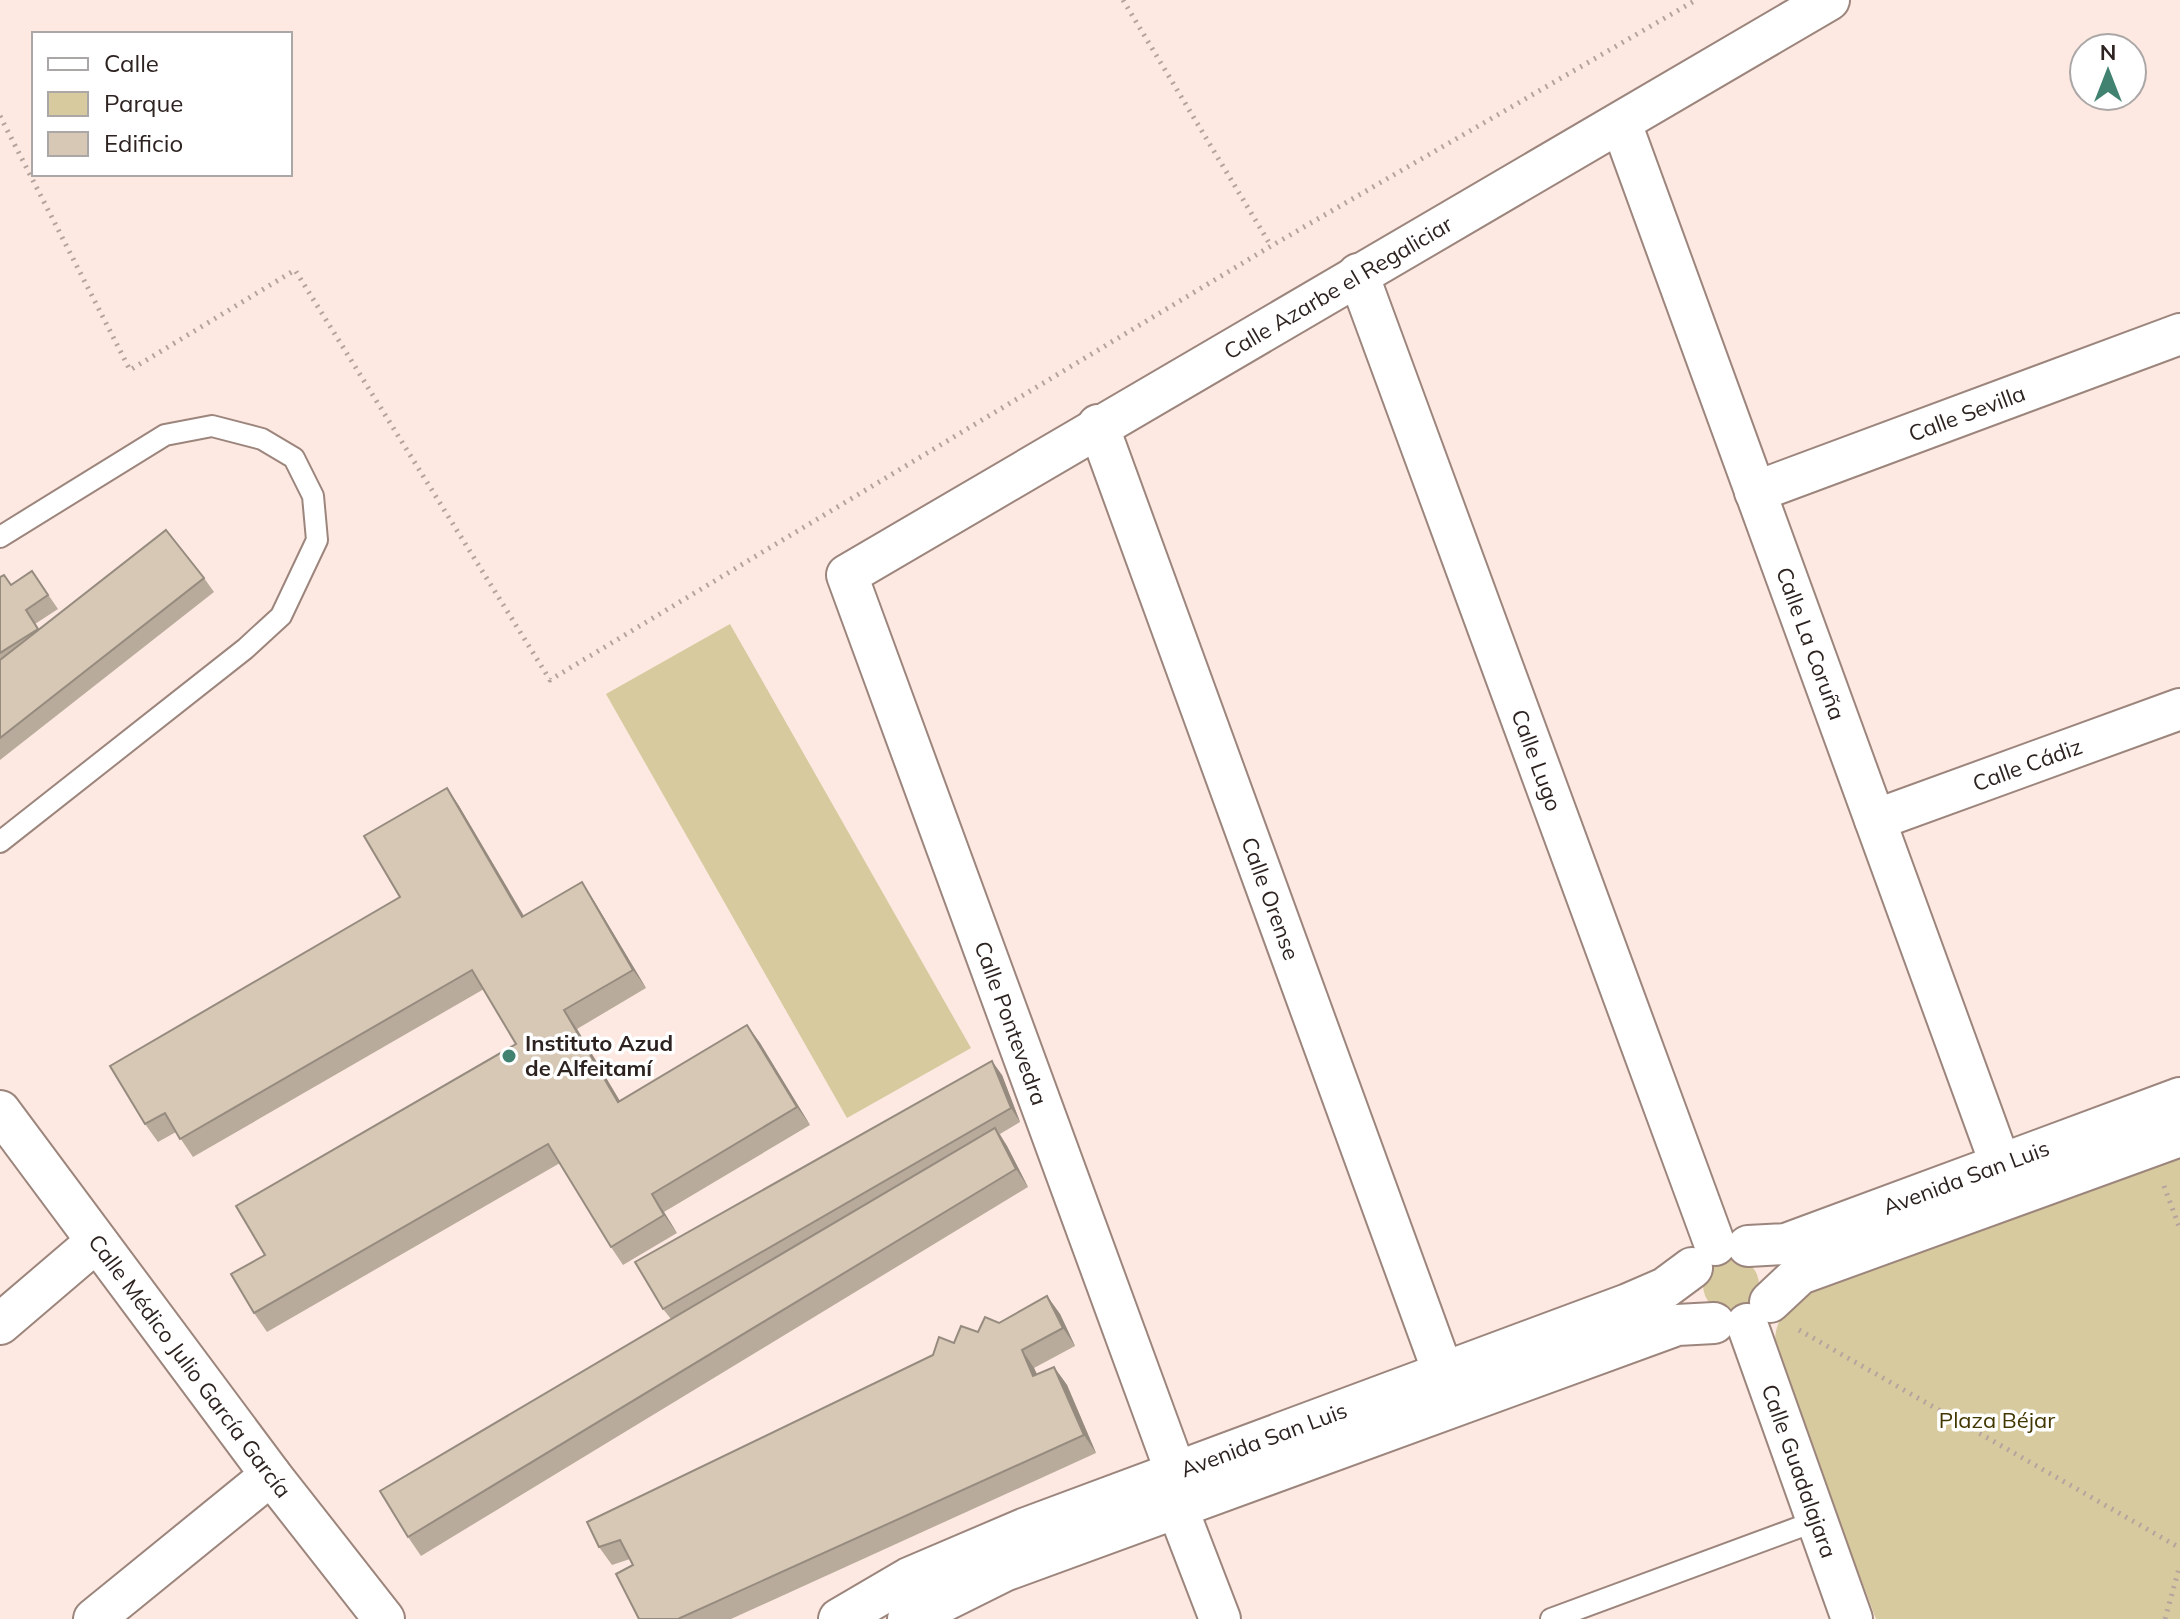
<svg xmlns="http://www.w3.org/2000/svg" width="2180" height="1619" font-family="Mulish,sans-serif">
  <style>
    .green { fill: #d6ca9e }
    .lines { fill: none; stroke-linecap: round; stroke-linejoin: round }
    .service-casing { stroke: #9c857c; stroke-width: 24 }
    .minor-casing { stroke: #9c857c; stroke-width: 44 }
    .path { stroke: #b5a49e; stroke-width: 5; stroke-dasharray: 2 6; stroke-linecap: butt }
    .service { stroke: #fff; stroke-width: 20 }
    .minor { stroke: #fff; stroke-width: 40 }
    .wall { fill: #b9ab9c }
    .shaded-wall { fill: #968b7f }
    .building { fill: #d7c7b5; stroke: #968b7f; stroke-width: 2 }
    .poi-dot { fill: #428270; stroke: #fff; stroke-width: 3 }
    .labels { text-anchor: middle; stroke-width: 7; stroke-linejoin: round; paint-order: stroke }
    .street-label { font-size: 22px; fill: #2d2320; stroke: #fff }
    .poi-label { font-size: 22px; font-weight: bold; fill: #2d2320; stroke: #fff; text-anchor: start }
    .park-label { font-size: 22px; fill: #433700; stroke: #fff }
  </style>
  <rect width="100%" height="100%" fill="#fde9e1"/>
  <g class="green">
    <polygon points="730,624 971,1048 847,1118 606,694"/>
    <path d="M2180,1157V1619H1876L1776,1355C1772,1326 1780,1315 1801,1295Z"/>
    <circle cx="1731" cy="1285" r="28"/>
  </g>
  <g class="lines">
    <g class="service-casing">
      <g id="service">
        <polyline points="0,537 165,435 212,426 262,439 294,458 313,496 317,540 281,616 245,649 0,842"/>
        <polyline points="1551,1619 1816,1521"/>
      </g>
    </g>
    <g class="minor-casing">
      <g id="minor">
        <path id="s1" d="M1621,123L2000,1163"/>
        <path id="s2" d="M1358,274L1715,1245"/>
        <path id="s3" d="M1098,425L1443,1372"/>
        <path id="s4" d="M1755,492L2180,334"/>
        <path id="s5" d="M1875,820L2180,709"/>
        <path id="s6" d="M0,1111L271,1475L384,1619"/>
        <path id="s7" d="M1748,1246L1786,1244L2180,1098"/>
        <polyline points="1770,1302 1800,1274 2180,1136"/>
        <polyline points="0,1324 96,1242"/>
        <path id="s8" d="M1747,1324L1852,1619"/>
        <path id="s9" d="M1175,1470L847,575L1829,0"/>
        <polyline points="1178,1510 1220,1619"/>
        <polyline points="94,1619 271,1475"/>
        <path id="s10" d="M839,1619L909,1578L1026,1528L1628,1304L1665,1288L1692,1268"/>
        <polyline points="908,1619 1004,1571 1677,1325 1714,1323"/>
      </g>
    </g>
    <g class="path">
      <polyline points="1123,0 1271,246"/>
      <polyline points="0,116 130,370 295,270 550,680 1271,246 1696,0"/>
      <polyline points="2164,1186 2180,1229"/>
      <polyline points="1799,1330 2180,1548"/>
      <polyline points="2165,1619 2180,1565"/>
    </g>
    <use href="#service" class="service"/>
    <use href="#minor" class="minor"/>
  </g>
  <g class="wall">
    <polygon points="32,571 58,609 35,624 39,629 204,578 214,592 0,760 0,577 11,585"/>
    <polygon points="447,788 459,806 524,916 594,901 646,988 577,1029 620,1101 747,1025 760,1043 810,1125 664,1212 677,1233 623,1265 611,1247 560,1163 267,1332 254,1313 265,1255 516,1044 484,989 193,1157 176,1132 158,1142 145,1124 400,897"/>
    <polygon points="1002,1075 1020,1122 1000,1134 1007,1146 1028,1187 421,1556 408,1537 671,1319 663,1309"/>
    <polygon points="1047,1296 1060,1314 1075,1346 1034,1368 1037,1374 1054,1367 1067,1385 1096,1453 731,1619 639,1619 633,1565 630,1559 612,1565 599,1547 954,1343 999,1323"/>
  </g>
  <g class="shaded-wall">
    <polygon points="447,788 459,806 535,935 522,917"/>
    <polygon points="582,882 594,901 646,988 633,970"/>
    <polygon points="564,1010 577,1029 631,1120 618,1102"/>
    <polygon points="747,1025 760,1043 810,1125 797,1107"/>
    <polygon points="992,1061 1002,1075 1020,1122 1011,1108"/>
    <polygon points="995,1128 1007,1146 1028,1187 1016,1169"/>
    <polygon points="652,1194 664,1212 677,1233 664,1215"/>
    <polygon points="1047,1296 1060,1314 1075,1346 1063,1328"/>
    <polygon points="1022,1350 1034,1368 1046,1394 1033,1376"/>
    <polygon points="1054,1367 1067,1385 1096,1453 1084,1435"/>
  </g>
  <g class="building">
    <polygon points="166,530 204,578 0,738 0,660"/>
    <polygon points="32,571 48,595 26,610 38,629 0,653 0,577 4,575 11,585"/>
    <polygon points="447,788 522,917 582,882 633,970 564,1010 618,1102 747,1025 797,1107 652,1194 664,1215 611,1247 548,1144 254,1313 231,1274 265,1255 236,1206 516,1044 472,970 180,1139 165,1113 145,1124 110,1066 400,897 364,836"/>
    <polygon points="992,1061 1011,1108 663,1309 635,1262"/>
    <polygon points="995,1128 1016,1169 408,1537 380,1491"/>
    <polygon points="1047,1296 1063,1328 1022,1350 1033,1376 1054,1367 1084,1435 678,1619 639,1619 616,1574 633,1565 620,1540 599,1547 587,1522 933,1355 939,1337 954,1343 961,1326 978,1332 985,1317 999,1323"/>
  </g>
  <circle class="poi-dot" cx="509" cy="1056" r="8"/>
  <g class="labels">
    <g class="street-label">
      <text dy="8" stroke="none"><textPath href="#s9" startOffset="1522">Calle Azarbe el Regaliciar</textPath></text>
      <text dy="8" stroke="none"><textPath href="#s4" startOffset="226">Calle Sevilla</textPath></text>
      <text dy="8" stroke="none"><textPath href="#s1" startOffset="554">Calle La Coruña</textPath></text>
      <text dy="8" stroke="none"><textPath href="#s2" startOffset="518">Calle Lugo</textPath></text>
      <text dy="8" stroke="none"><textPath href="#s5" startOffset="162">Calle Cádiz</textPath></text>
      <text dy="8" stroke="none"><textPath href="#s3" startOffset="504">Calle Orense</textPath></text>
      <text transform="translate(1011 1023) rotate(70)" y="8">Calle Pontevedra</text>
      <text dy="8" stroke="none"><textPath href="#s7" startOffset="230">Avenida San Luis</textPath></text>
      <text dy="8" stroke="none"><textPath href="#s6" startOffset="318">Calle Médico Julio García García</textPath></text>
      <text dy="8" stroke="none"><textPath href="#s10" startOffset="462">Avenida San Luis</textPath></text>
      <text dy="8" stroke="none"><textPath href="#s8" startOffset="156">Calle Guadalajara</textPath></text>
    </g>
    <g class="poi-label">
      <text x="525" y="1051">Instituto Azud<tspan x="525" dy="25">de Alfeitamí</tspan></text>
    </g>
    <g class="park-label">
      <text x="1997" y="1428">Plaza Béjar</text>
    </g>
  </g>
  <rect x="32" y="32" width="260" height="144" fill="#ffffff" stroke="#aba7a6" stroke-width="2"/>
  <rect x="48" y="58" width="40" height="12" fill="#ffffff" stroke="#aba7a6" stroke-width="2"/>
  <text x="104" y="72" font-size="24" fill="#2d2320">Calle</text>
  <rect x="48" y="92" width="40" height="24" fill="#d6ca9e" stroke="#aba7a6" stroke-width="2"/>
  <text x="104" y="112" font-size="24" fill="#2d2320">Parque</text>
  <rect x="48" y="132" width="40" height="24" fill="#d7c7b5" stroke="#aba7a6" stroke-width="2"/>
  <text x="104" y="152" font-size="24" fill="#2d2320">Edificio</text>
  <g transform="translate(2108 72)"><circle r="38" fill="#ffffff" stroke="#aba7a6" stroke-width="2"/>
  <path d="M0-6L14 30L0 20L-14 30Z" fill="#428270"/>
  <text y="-12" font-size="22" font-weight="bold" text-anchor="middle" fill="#2d2320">N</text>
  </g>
</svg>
